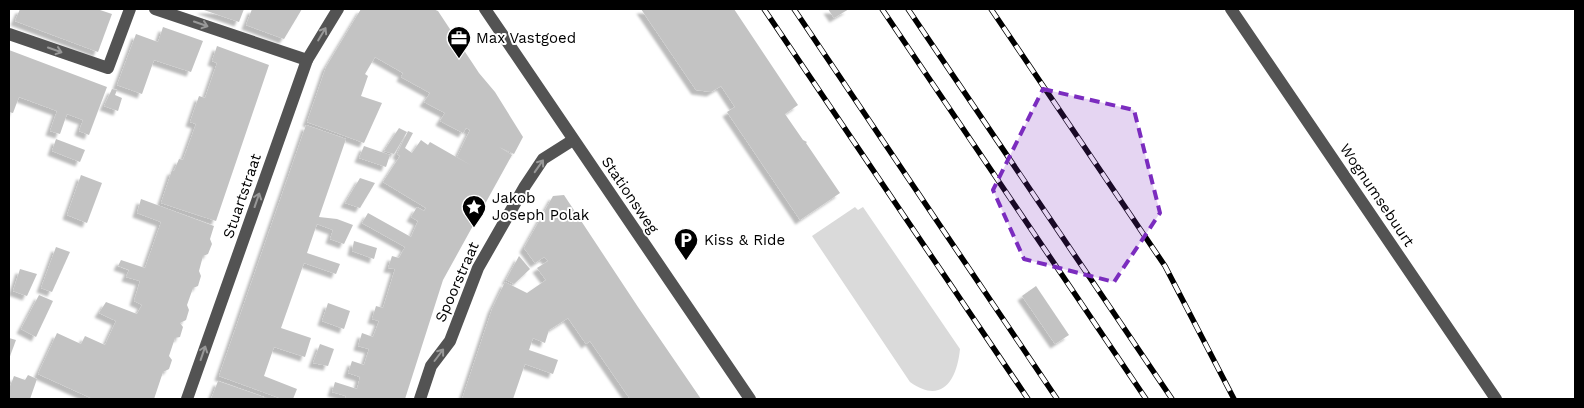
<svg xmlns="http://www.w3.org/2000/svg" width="1584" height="408" font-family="'Work Sans',sans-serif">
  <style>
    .green { fill: #dadada }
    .building { fill: #c3c3c3; filter: url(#shadow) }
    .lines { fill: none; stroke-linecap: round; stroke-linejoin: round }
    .minor { stroke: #535353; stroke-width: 12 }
    .rail-casing { stroke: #000; stroke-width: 5.5 }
    .rail { stroke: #fff; stroke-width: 4; stroke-dasharray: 11; stroke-linecap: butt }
    .oneway { stroke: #989898 }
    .marked { fill: #7b2cbf; fill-opacity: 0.2; stroke: #7b2cbf; stroke-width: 4; stroke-dasharray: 10 6; stroke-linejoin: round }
    .labels { text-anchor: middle; stroke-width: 4; stroke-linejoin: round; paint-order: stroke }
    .poi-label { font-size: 15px; fill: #000; stroke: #fff; text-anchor: start }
    .street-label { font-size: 15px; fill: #000; stroke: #fff }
  </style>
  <defs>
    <filter id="shadow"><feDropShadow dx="-4.5" dy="4.5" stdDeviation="1" flood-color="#0004"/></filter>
  </defs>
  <rect width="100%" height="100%" fill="#fff"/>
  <path class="green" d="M855,207L858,210L863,207L960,349C957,380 942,405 910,382L812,236Z"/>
  <g class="building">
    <polygon points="20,9 97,9 112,14 98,52 15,21"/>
    <polygon points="201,9 244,9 239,22"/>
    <polygon points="252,9 302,9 284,39 246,25"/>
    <polygon points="361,9 433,9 438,11 479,73 495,92 523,137 514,154 499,147 512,155 443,280 405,399 345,399 346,396 332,392 335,382 357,389 360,377 348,373 352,361 364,365 369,349 358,346 362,333 373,337 379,321 372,319 376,306 383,308 395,269 388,268 392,256 399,258 405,247 362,223 368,213 411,237 418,221 411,217 417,207 424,211 426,208 383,182 400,156 397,154 408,131 413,133 405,148 412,153 421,140 428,145 430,142 472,166 457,157 470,130 466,128 463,133 440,121 445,113 424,102 430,93 401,77 403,73 375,57 365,74 368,76 361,96 382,103 364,143 307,122 326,67"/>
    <polygon points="641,9 734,9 798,105 785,114 803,140 807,142 806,143 840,193 800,220 727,112 735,107 721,86 711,92 696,90"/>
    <polygon points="828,9 849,9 834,18"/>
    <polygon points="163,27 203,41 191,72 154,60 142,94 117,85 136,34 158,42"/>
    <polygon points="217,46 269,65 216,221 161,203 172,170 174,171 179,159 183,160 196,124 190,122 199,96 205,98 217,63 212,61"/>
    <polygon points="9,50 107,87 89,135 79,131 83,120 67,114 60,134 50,131 57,111 19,97 13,113 9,112"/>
    <polygon points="112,89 117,90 115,95 122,98 118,111 104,106"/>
    <polygon points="306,125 346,139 319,217 337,219 353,225 344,244 330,239 333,230 317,224 307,253 340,264 336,274 304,263 281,328 311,338 305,357 274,347 264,376 297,389 293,399 282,399 219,376"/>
    <polygon points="399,128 407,132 394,154 384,151"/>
    <polygon points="56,139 85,150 80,162 52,151"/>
    <polygon points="364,146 390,155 386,167 359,158"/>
    <polygon points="81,175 102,183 87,223 67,215"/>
    <polygon points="360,178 375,183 360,208 345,203"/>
    <polygon points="564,195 638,307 701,399 630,399 590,341 586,344 568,318 549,330 545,343 533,338 529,350 558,360 553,374 525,364 513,399 462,399 492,309 505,282 527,293 546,280 537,268 548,261 544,257 535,263 524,248 553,196"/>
    <polygon points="141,199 214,226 210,239 212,244 208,254 203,256 199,271 201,276 198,286 193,288 187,305 189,310 186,320 180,323 183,327 180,337 175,338 169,356 172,360 169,369 163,372 154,399 93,399 38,374 57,333 81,344 85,336 105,345 116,321 99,313 106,302 137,314 142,305 134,301 140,281 126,277 129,270 118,266 121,260 145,268 161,222 137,213"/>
    <polygon points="354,241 377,248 374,259 352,251"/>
    <polygon points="56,247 70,252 52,292 41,288"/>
    <polygon points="519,256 530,269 514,284 506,280"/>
    <polygon points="20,269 37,274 27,296 13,291"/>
    <polygon points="1036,286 1069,335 1055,344 1022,296"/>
    <polygon points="39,295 53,301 36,337 21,329"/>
    <polygon points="328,303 350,311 344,329 322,321"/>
    <polygon points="9,338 16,340 9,359"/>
    <polygon points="320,344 334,349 328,366 313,363"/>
    <polygon points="28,375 37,379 30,399 9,399 9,389 14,376 25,380"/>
    <polygon points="218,381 264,397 263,399 211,399"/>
  </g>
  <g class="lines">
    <g class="minor">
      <polyline points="155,9 307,60"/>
      <polyline points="485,9 750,399"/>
      <polyline points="1231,9 1496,399"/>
      <polyline points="9,34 108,68 130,9"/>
      <polyline points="187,399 307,60 338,9"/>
      <polyline points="420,399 431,366 450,341 478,268 525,186 543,159 573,140"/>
    </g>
    <g class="rail-casing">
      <g id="rail">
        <polyline points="764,9 1028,399"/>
        <polyline points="794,9 1057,399"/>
        <polyline points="882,9 1146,399"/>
        <polyline points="908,9 1172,399"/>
        <polyline points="991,9 1165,266 1234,399"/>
      </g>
    </g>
    <use href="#rail" class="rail"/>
  </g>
  <defs><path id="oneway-shaft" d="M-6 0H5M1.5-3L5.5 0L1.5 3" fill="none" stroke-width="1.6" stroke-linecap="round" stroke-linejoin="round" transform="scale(1.25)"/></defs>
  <g class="oneway">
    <use href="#oneway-shaft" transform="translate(201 24) rotate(19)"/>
    <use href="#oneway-shaft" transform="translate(322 34) rotate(-59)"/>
    <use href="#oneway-shaft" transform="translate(55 50) rotate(19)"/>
    <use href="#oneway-shaft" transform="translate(539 166) rotate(-55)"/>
    <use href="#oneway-shaft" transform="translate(257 200) rotate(-71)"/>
    <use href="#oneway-shaft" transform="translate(203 353) rotate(-71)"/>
    <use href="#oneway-shaft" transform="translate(439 355) rotate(-53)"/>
  </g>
  <path class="marked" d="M1043,89L1134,110L1160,213L1114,282L1024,259L993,190Z"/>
  <defs>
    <g id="office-pin" transform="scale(1.25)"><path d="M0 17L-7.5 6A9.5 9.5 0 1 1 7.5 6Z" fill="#000" stroke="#fff"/><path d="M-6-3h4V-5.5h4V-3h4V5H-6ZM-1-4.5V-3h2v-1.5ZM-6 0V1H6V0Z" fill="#fff"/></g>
    <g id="sight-pin" transform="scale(1.25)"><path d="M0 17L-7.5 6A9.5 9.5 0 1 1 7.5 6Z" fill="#000" stroke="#fff"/><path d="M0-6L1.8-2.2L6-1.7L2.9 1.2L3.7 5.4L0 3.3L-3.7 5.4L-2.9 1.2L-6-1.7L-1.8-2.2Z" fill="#fff"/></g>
    <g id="parking-pin" transform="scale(1.25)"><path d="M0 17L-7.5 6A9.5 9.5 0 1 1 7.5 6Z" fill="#000" stroke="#fff"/><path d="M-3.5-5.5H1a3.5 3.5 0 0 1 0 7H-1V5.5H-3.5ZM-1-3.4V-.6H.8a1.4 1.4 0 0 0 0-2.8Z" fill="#fff"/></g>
  </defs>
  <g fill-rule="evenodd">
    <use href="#office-pin" x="459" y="38"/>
    <use href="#sight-pin" x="474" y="207"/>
    <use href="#parking-pin" x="686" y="240"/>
  </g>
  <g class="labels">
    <g class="poi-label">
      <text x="476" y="43">Max Vastgoed</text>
      <text x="492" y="203">Jakob<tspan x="492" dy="17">Joseph Polak</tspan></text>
      <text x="704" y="245">Kiss &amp; Ride</text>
    </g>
    <g class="street-label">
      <text transform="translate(630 195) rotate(56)" y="5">Stationsweg</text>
      <text transform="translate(1377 195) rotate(56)" y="5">Wognumsebuurt</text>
      <text transform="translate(242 196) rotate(-71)" y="5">Stuartstraat</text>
      <text transform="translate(457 282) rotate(-66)" y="5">Spoorstraat</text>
    </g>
  </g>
  <rect width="1584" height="408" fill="none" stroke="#000000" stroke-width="20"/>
</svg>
